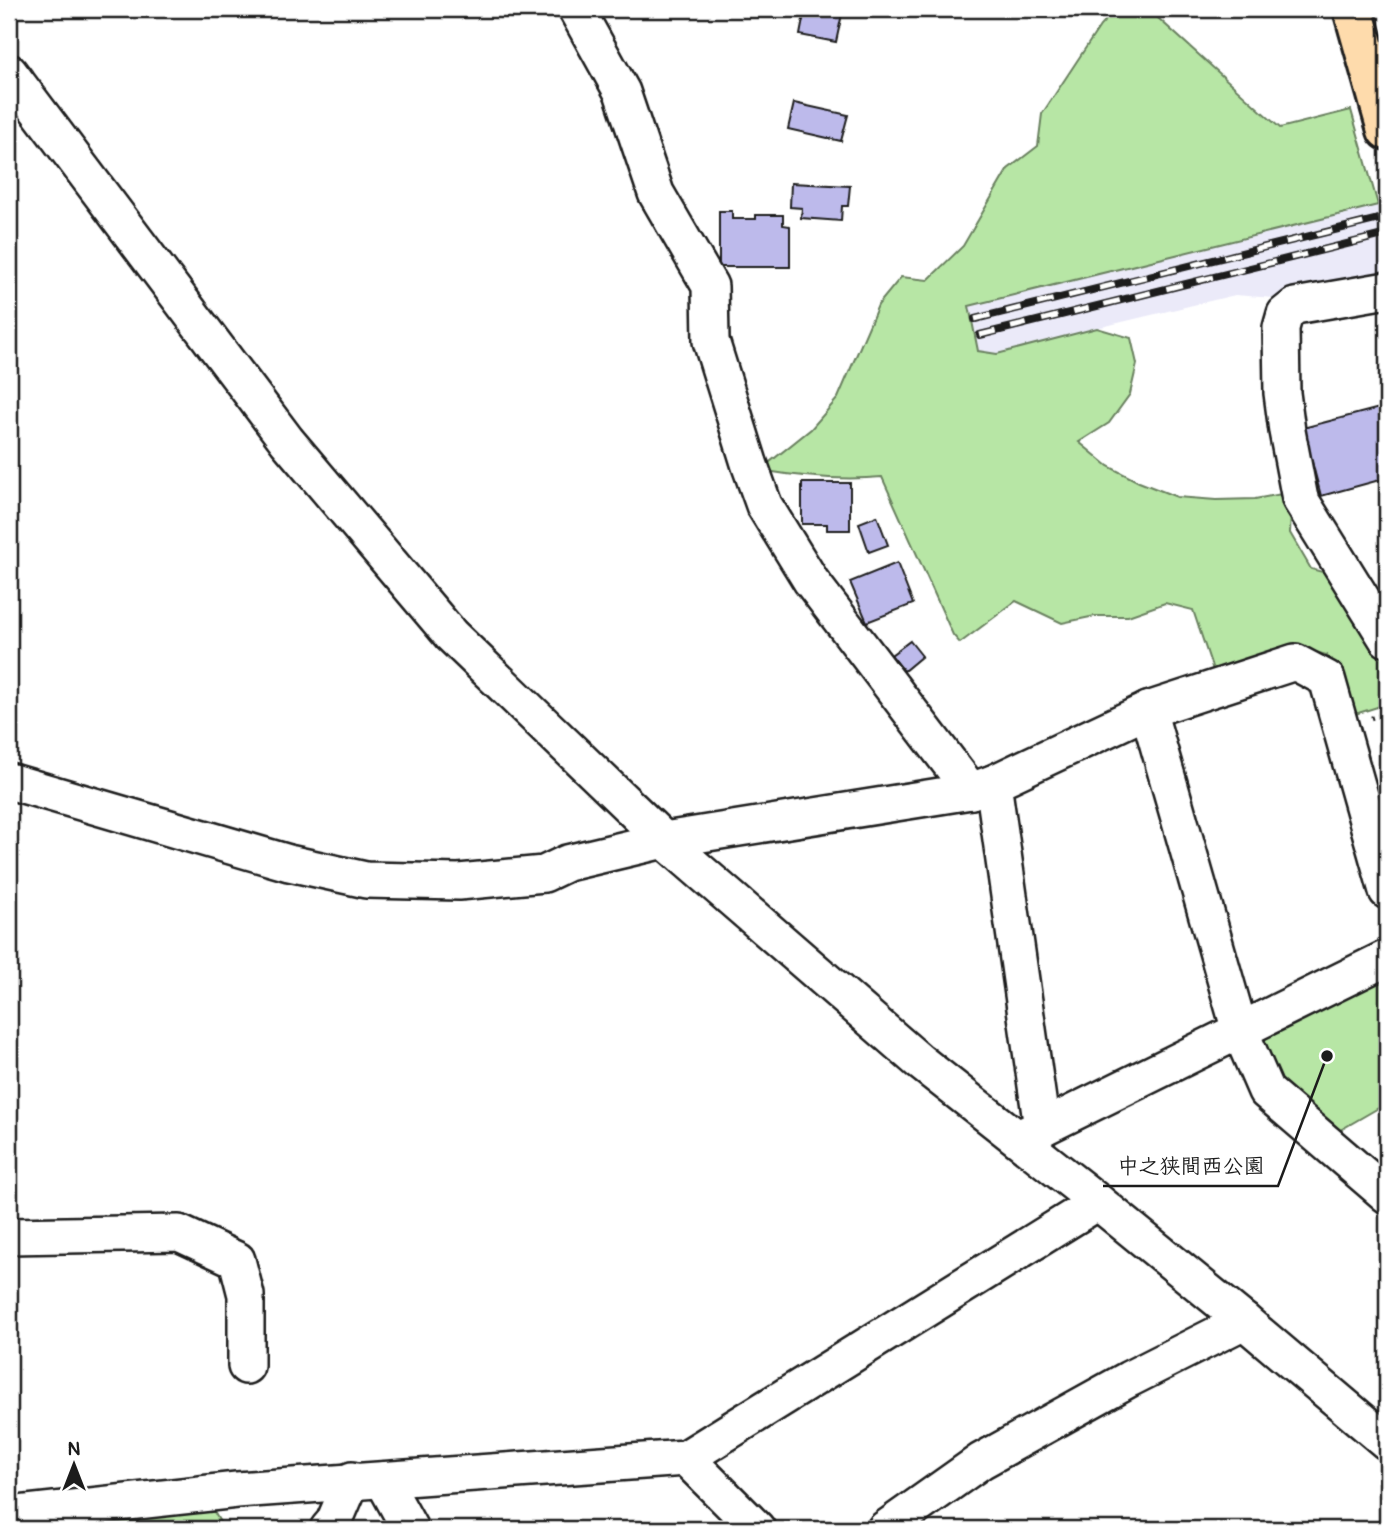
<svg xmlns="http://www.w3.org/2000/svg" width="1396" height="1538" font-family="Pangolin,'Klee One',sans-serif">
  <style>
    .built { fill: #ebeaf9 }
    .green { fill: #b7e6a5; stroke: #6a8160; stroke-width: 2 }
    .building { fill: #bdbaeb; stroke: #1c1c1c; stroke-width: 2 }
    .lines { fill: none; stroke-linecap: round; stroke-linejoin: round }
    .minor-casing { stroke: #1c1c1c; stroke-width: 40 }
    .major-casing { stroke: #1c1c1c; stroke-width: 44 }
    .path { stroke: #1c1c1c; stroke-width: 4.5; stroke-dasharray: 2 5; stroke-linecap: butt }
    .minor { stroke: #fff; stroke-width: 35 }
    .major { stroke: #fedbac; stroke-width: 38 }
    .rail-casing { stroke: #1c1c1c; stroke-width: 8 }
    .rail { stroke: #fff; stroke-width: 5; stroke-dasharray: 16; stroke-linecap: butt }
    .leader { fill: none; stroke: #1c1c1c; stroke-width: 2.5 }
    .callout-dot { fill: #1c1c1c; stroke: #fff; stroke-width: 2.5 }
    .callout-label { font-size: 21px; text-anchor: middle; font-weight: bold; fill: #1c1c1c; stroke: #fff; stroke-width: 7; stroke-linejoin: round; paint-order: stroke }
  </style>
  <rect width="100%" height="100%" fill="#fff"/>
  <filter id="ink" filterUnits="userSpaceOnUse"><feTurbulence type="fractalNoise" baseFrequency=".0143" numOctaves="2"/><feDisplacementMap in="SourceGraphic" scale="14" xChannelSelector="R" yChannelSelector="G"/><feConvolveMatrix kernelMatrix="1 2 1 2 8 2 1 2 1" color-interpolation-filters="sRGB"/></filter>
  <g filter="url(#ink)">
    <polygon class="built" points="1378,205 1387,237 1387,277 1274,298 1235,295 1097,328 997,354 978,351 968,307"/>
    <g class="green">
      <path d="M1116,9H1163L1157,17L1280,128L1351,110L1378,205L969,306L978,351L997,354L1097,328L1131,338L1137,364L1130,394L1109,423L1079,442L1108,466L1139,482L1177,497L1216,500L1255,499L1292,492L1290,533L1311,569L1337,576L1387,659V704L1352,715L1339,670L1326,655L1305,649L1278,653L1213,670L1193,610L1165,603L1128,616H1095L1062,623L1016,601L960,643L953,635L882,477C841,481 801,477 760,470L811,429L838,398L878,305L901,277L928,280L963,246L1008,169L1038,146L1042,114L1100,26Z"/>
      <polygon points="1387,966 1387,1103 1335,1133 1281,1082 1254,1030"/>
      <polygon points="210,1505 224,1529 9,1529"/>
    </g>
    <g class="building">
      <polygon points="805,9 842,14 836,42 800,35"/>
      <polygon points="794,103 848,115 841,141 788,129"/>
      <polygon points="791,183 850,186 848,206 842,206 841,221 801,218 802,208 790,207"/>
      <polygon points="719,211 732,211 732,219 756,219 756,215 783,215 783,225 790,226 790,267 719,267"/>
      <polygon points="1387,406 1387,478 1321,496 1303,428"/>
      <polygon points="802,483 850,483 850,530 827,530 827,524 802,524"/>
      <polygon points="877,516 888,545 869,552 859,523"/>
      <polygon points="897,563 913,604 867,622 850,582"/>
      <polygon points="910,641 922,656 904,671 891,655"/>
    </g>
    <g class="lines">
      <g class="minor-casing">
        <g id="minor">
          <polyline points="576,9 622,92 656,193 710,286 711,341 749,463 764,505 811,581 971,791"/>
          <polyline points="9,72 287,441 451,635 664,840 919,1061 1098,1202 1244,1321 1387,1442"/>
          <polyline points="1387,290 1295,306 1285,314 1281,328 1282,393 1287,431 1300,499 1387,639"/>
          <polyline points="1148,710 1240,1031 1266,1091 1387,1195"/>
          <polyline points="9,781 289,863 366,880 459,882 544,874 567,863 664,840 971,791 993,783 1148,710 1295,662 1327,679 1387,891"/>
          <polyline points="993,783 1042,1128 1021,1136"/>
          <polyline points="1042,1128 1387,958"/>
          <polyline points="9,1236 179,1233 237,1260 246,1295 246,1366"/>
          <polyline points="686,1458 757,1529"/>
          <polyline points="383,1480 410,1529"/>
          <polyline points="9,1515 237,1490 686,1458 1098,1202"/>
          <polyline points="328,1529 334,1522 352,1480"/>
          <polyline points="885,1529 981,1461 1129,1379 1244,1321"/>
        </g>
      </g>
      <g class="major-casing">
        <polyline id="major" points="1353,9 1387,130"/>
      </g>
      <polyline class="path" points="1371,718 1387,713"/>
      <use href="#minor" class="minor"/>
      <use href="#major" class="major"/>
      <g class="rail-casing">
        <g id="rail">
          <polyline points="975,319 1387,217"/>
          <polyline points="980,335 1387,234"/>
        </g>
      </g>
      <use href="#rail" class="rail"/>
    </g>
  </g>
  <path class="leader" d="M1327 1056L1278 1186H1103"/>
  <circle class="callout-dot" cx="1327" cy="1056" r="7"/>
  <g class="callout-label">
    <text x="1191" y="1173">中之狭間西公園</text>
  </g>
  <rect width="1396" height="1538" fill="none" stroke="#fff" stroke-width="35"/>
  <rect x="18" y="18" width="1361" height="1503" fill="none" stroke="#1c1c1c" stroke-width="2.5" filter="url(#ink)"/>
  <g transform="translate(74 1465)" stroke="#ffffff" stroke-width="5" paint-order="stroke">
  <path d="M0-5L12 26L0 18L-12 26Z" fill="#1c1c1c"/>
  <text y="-10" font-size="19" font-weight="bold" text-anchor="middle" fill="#1c1c1c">N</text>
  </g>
</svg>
